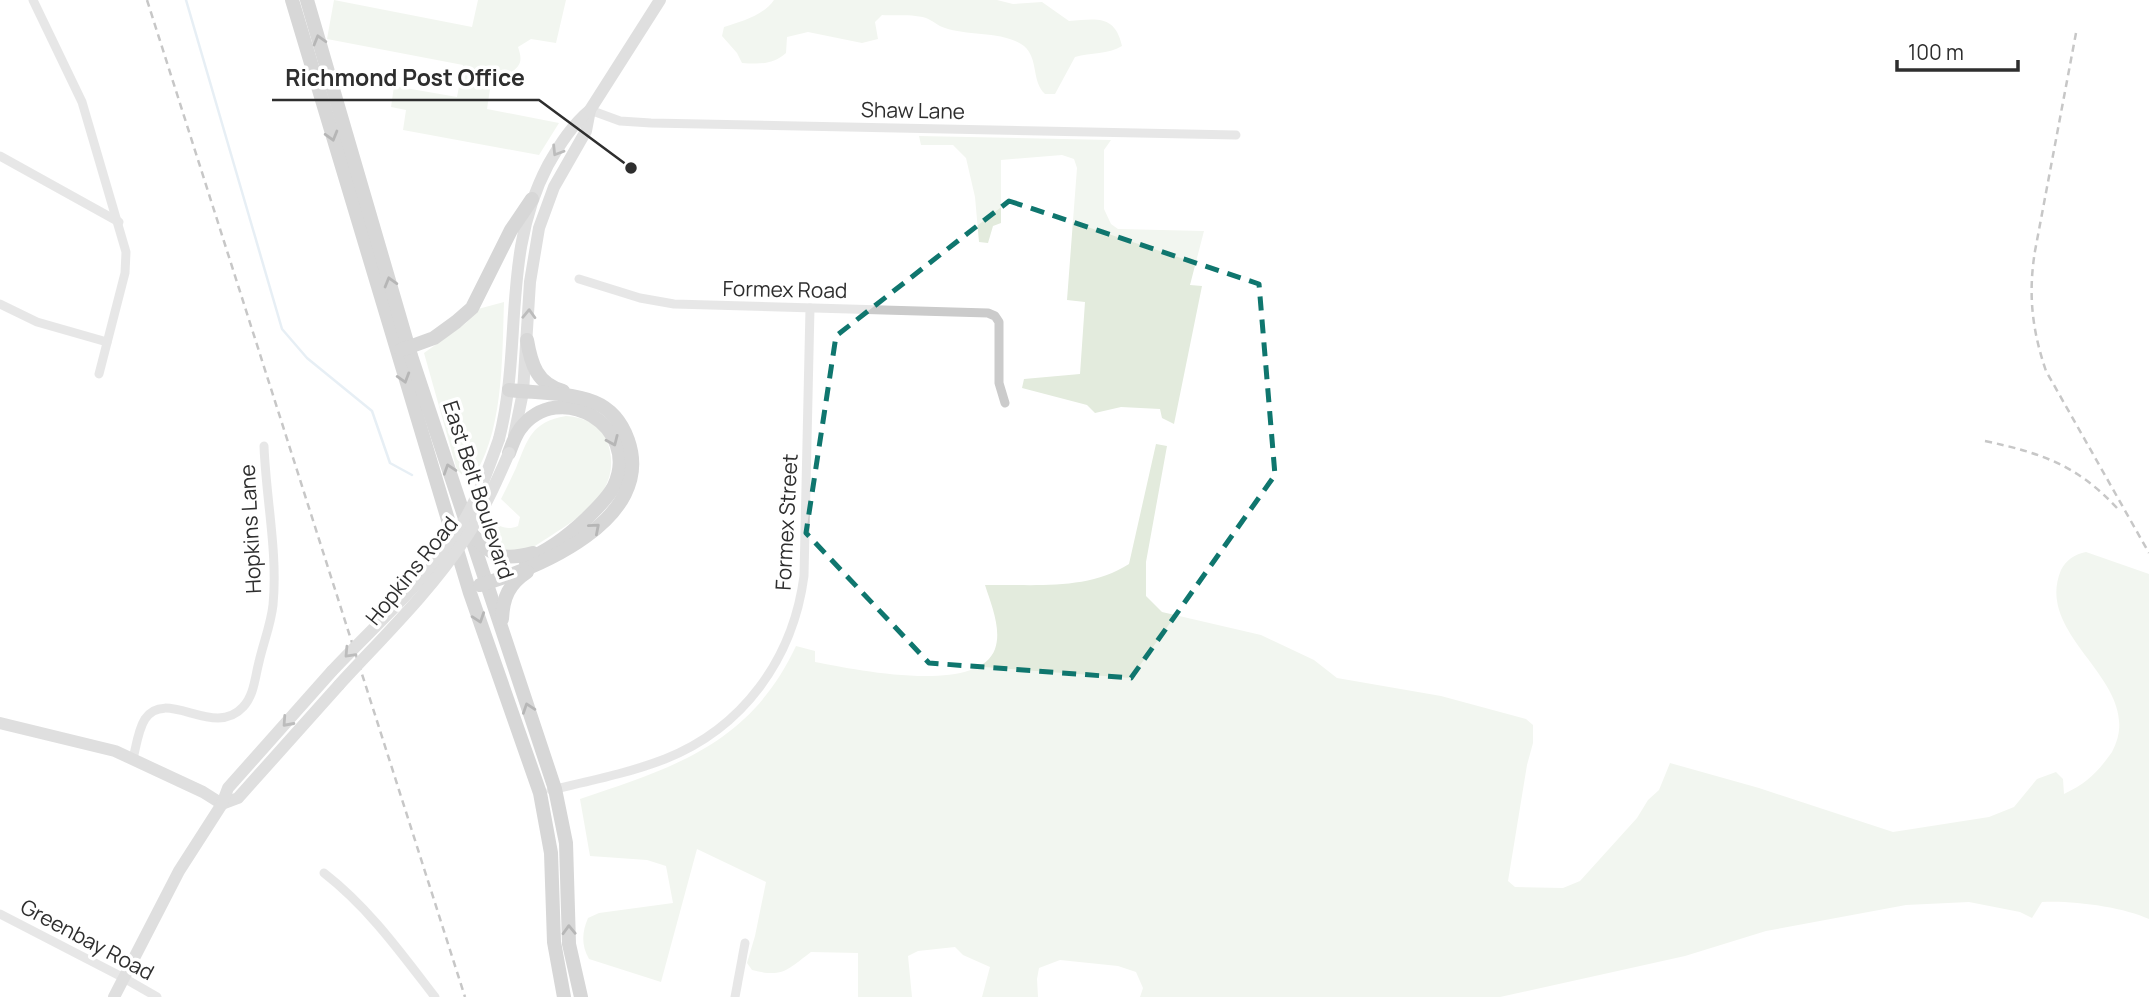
<svg xmlns="http://www.w3.org/2000/svg" width="2149" height="997" font-family="Manrope,sans-serif">
  <style>
    .green { fill: #e3ebdd }
    .lines { fill: none; stroke-linecap: round; stroke-linejoin: round }
    .stream { stroke: #cadbe9; stroke-width: 2.5 }
    .street { stroke: #cbcbcb; stroke-width: 9 }
    .secondary { stroke: #b8b8b8; stroke-width: 12 }
    .primary { stroke: #a6a6a6; stroke-width: 14 }
    .rail { stroke: #838383; stroke-width: 2.5; stroke-dasharray: 7 5; stroke-linecap: butt }
    .secondary-bridge { stroke: #b8b8b8; stroke-width: 12 }
    .oneway { stroke: #5e5e5e }
    .oneway2 { stroke: #6c6c6c }
    .marked { fill: none; stroke: #0f766e; stroke-width: 5; stroke-dasharray: 14 9; stroke-linejoin: round }
    .labels { text-anchor: middle; stroke-width: 7; stroke-linejoin: round; paint-order: stroke }
    .street-label { font-size: 21px; fill: #2e2e2e; stroke: #fff }
    .leader { fill: none; stroke: #2e2e2e; stroke-width: 2.5 }
    .callout-dot { fill: #2e2e2e; stroke: #fff; stroke-width: 2.5 }
    .callout-label { font-size: 23px; text-anchor: middle; font-weight: bold; fill: #2e2e2e; stroke: #fff; stroke-width: 7; stroke-linejoin: round; paint-order: stroke }
  </style>
  <rect width="100%" height="100%" fill="#fff"/>
  <g class="green">
    <path d="M334,0L472,27L478,0H566L556,43L531,39L518,47C522,59 522,64 512,72L493,69L487,109L559,123L539,155L403,130L406,110L391,107L394,86L457,97L463,65L327,39Z"/>
    <path d="M774,0H997L1013,4L1042,2L1069,21C1096,19 1115,14 1122,46C1108,55 1091,52 1075,57L1055,94H1045C1031,81 1039,59 1024,46C1005,31 967,36 945,28C938,26 932,20 926,18C913,14 895,16 882,15L875,22L878,39L862,43L808,32L787,37L786,53C772,65 760,64 742,63L737,53L722,36L724,27C741,22 764,15 774,0Z"/>
    <polygon points="919,136 1111,140 1104,150 1104,209 1111,224 1118,229 1204,231 1190,285 1202,286 1174,424 1162,418 1160,409 1121,407 1095,413 1087,405 1022,388 1024,379 1080,374 1085,302 1067,300 1077,168 1074,159 1062,155 1001,160 1001,223 993,226 988,243 979,242 975,197 966,158 953,145 921,145"/>
    <path d="M504,302C502,358 504,436 470,482L457,470L424,353L466,323L478,309Z"/>
    <path d="M566,416C581,417 599,423 606,438C625,486 588,512 552,535C542,541 530,551 518,552C505,553 489,541 484,529L489,519C499,526 506,531 518,526L520,517L501,499C506,489 511,479 516,468C528,439 531,422 566,416Z"/>
    <path d="M1156,444L1167,446L1146,562V596L1162,612L1261,635L1314,660L1337,678L1441,696L1526,719L1533,725V743L1527,765L1508,881L1515,887L1563,888L1580,881L1637,818L1648,800L1659,790L1670,763L1759,788L1893,832L1989,817L2014,807L2037,779L2056,772L2063,779L2064,794C2087,783 2097,773 2112,752C2149,683 2032,639 2061,570C2066,560 2075,554 2086,552L2149,574V919C2124,907 2071,900 2042,902L2032,918L2020,912L1969,902L1906,905L1766,931L1685,956L1500,997H1140L1143,988L1136,972L1118,966L1060,960L1039,968L1037,979L1038,997H982L990,967L963,955L955,947L918,951L908,956L912,997H858V953L811,952C787,970 783,978 752,970L747,963L755,936L766,882L697,849L661,982L589,959C581,945 582,932 588,918L599,913L673,903L666,866L647,860L590,856L580,799C675,767 750,744 796,646L815,651V662C852,669 978,696 995,649C1002,629 991,604 985,585C1034,584 1087,591 1129,564Z"/>
  </g>
  <g class="lines">
    <polyline class="stream" points="186,0 282,329 307,358 372,411 390,463 412,475"/>
    <g class="street">
      <polyline points="33,0 82,102 126,252 125,273 99,374"/>
      <polyline points="590,110 620,121 651,123 1236,135"/>
      <polyline points="0,156 119,222"/>
      <polyline points="579,279 640,298 674,304 988,313 995,316 999,322 999,383 1005,403"/>
      <polyline points="0,304 37,322 107,342"/>
      <path d="M133,759C136,747 138,730 145,719C166,687 214,739 243,707C254,696 255,677 259,662C263,644 271,624 273,605C278,553 266,499 264,446"/>
      <path d="M551,790C589,781 629,773 665,759C743,728 793,659 804,576L810,308"/>
      <path d="M324,873C369,908 401,953 435,997"/>
      <polyline points="0,914 124,978 157,997"/>
      <polyline points="735,997 745,943"/>
    </g>
    <g class="secondary">
      <polyline points="514,436 523,392 530,282 539,228 554,187 586,131 590,110"/>
      <path d="M499,439C523,345 501,254 548,165C560,144 572,125 590,110L660,0"/>
      <polyline points="0,723 115,751 203,792 222,804"/>
      <polyline points="222,804 238,798 339,685"/>
      <polyline points="114,997 179,871 222,804 228,788 332,671"/>
    </g>
    <g class="primary">
      <polyline points="292,0 470,593 540,793 551,853 554,942 564,997"/>
      <polyline points="307,0 411,356 555,789 566,843 569,944 581,997"/>
      <path d="M527,340C531,364 537,384 563,391"/>
      <polyline points="401,350 434,338 456,322 472,308 511,230 532,199"/>
      <path d="M509,453C512,445 515,436 520,429C559,377 642,427 614,486C608,498 597,508 587,518C568,536 549,551 525,560"/>
      <path d="M472,534C492,557 503,561 533,553"/>
      <path d="M480,585C538,568 656,520 628,440C622,423 611,409 594,402C568,392 536,393 509,390"/>
      <path d="M502,619C503,597 509,584 527,572"/>
    </g>
    <g class="rail">
      <polyline points="147,0 465,997"/>
      <path d="M2076,33L2035,251C2028,294 2032,330 2046,371L2149,553"/>
      <path d="M1985,441C2041,453 2077,465 2117,508"/>
    </g>
    <g class="secondary-bridge">
      <path d="M332,671C374,626 427,580 459,529C477,501 488,470 499,439"/>
      <path d="M339,685C382,638 429,593 465,539C483,512 496,483 509,453"/>
    </g>
  </g>
  <defs><path id="oneway-chevron" d="M-2-3.5L2.5 0L-2 3.5" fill="none" stroke-width="1.6" stroke-linecap="round" stroke-linejoin="round" transform="scale(1.75)"/></defs>
  <g class="oneway">
    <use href="#oneway-chevron" transform="translate(319 40) rotate(-106)"/>
    <use href="#oneway-chevron" transform="translate(332 136) rotate(74)"/>
    <use href="#oneway-chevron" transform="translate(390 282) rotate(-106)"/>
    <use href="#oneway-chevron" transform="translate(404 378) rotate(73)"/>
    <use href="#oneway-chevron" transform="translate(613 441) rotate(66)"/>
    <use href="#oneway-chevron" transform="translate(449 469) rotate(-108)"/>
    <use href="#oneway-chevron" transform="translate(595 528) rotate(-41)"/>
    <use href="#oneway-chevron" transform="translate(479 618) rotate(71)"/>
    <use href="#oneway-chevron" transform="translate(528 708) rotate(-109)"/>
    <use href="#oneway-chevron" transform="translate(569 930) rotate(-92)"/>
  </g>
  <g class="oneway2">
    <use href="#oneway-chevron" transform="translate(557 151) rotate(122)"/>
    <use href="#oneway-chevron" transform="translate(529 314) rotate(-88)"/>
    <use href="#oneway-chevron" transform="translate(349 653) rotate(133)"/>
    <use href="#oneway-chevron" transform="translate(287 722) rotate(132)"/>
  </g>
  <path d="M0 0H2149V997H0ZM1009,201L1259,284L1275,475L1131,678L929,663L806,533L836,336Z" fill="#fff" fill-opacity=".55" fill-rule="evenodd"/>
  <path class="marked" d="M1009,201L1259,284L1275,475L1131,678L929,663L806,533L836,336Z"/>
  <g class="labels">
    <g class="street-label">
      <text transform="translate(913 111) rotate(1)" y="7">Shaw Lane</text>
      <text transform="translate(785 290) rotate(1)" y="7">Formex Road</text>
      <text transform="translate(478 490) rotate(72)" y="7">East Belt Boulevard</text>
      <text transform="translate(787 522) rotate(-87)" y="7">Formex Street</text>
      <text transform="translate(251 529) rotate(-93)" y="7">Hopkins Lane</text>
      <text transform="translate(412 571) rotate(-51)" y="7">Hopkins Road</text>
      <text transform="translate(87 940) rotate(28)" y="7">Greenbay Road</text>
    </g>
  </g>
  <path class="leader" d="M631 168L539 100H272"/>
  <circle class="callout-dot" cx="631" cy="168" r="7"/>
  <g class="callout-label">
    <text x="405" y="86">Richmond Post Office</text>
  </g>
  <path d="M1897 60v10h121v-10" fill="none" stroke="#2e2e2e" stroke-width="3.5"/>
  <text x="1908" y="60" font-size="21" fill="#2e2e2e" stroke="#ffffff" stroke-width="5" paint-order="stroke">100 m</text>
</svg>
